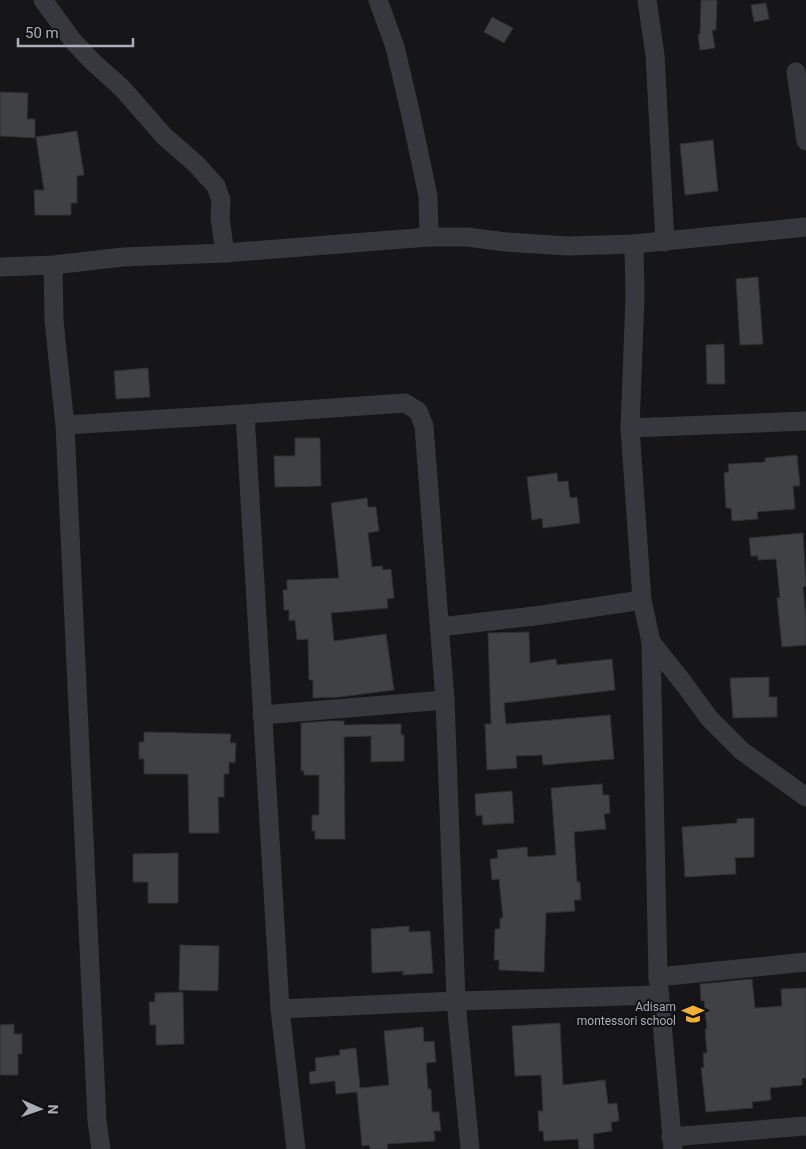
<svg xmlns="http://www.w3.org/2000/svg" width="806" height="1149" font-family="Roboto,sans-serif">
  <style>
    .building { fill: #404145; stroke: #303034 }
    .lines { fill: none; stroke-linecap: round; stroke-linejoin: round }
    .street { stroke: #37383d; stroke-width: 19 }
    .labels { text-anchor: middle; stroke-width: 4; stroke-linejoin: round; paint-order: stroke }
    .poi-label { font-size: 12px; fill: #a8adb8; stroke: #111113; text-anchor: end }
  </style>
  <rect width="100%" height="100%" fill="#161618"/>
  <g class="building">
    <polygon points="701,0 717,0 716,30 712,30 715,48 700,50 698,35 700,34"/>
    <polygon points="766,3 769,19 754,22 751,5"/>
    <polygon points="492,17 513,28 504,43 484,32"/>
    <polygon points="0,92 28,93 27,119 35,119 35,138 0,136"/>
    <polygon points="77,131 84,175 77,176 77,203 71,203 71,215 35,215 34,190 44,190 36,137"/>
    <polygon points="713,140 718,191 685,195 680,144"/>
    <polygon points="758,277 763,344 740,345 736,279"/>
    <polygon points="724,344 725,384 707,384 706,345"/>
    <polygon points="148,368 150,397 116,399 114,371"/>
    <polygon points="295,438 320,438 321,486 275,487 274,456 295,456"/>
    <polygon points="797,455 800,486 793,486 795,509 757,512 758,519 732,521 731,508 726,508 724,473 729,472 728,464 765,462 765,458"/>
    <polygon points="557,473 558,482 568,481 570,498 577,497 580,523 543,528 542,518 532,520 527,477"/>
    <polygon points="367,498 368,507 376,507 379,531 368,533 372,567 382,566 383,570 391,569 394,598 387,599 388,608 331,613 334,641 386,634 394,690 340,697 313,698 313,680 309,680 308,639 297,640 295,620 289,621 289,610 284,610 283,590 287,590 287,580 339,578 331,503"/>
    <polygon points="803,533 806,586 803,587 806,618 806,645 782,647 777,598 780,598 776,559 758,560 758,556 751,556 749,538"/>
    <polygon points="529,632 530,663 556,659 557,665 612,659 615,690 504,703 506,724 610,715 614,759 543,765 542,755 516,756 517,768 487,770 485,724 491,724 488,633"/>
    <polygon points="769,677 769,697 777,697 777,717 733,718 730,678"/>
    <polygon points="328,721 344,721 344,725 401,724 401,735 404,735 404,761 371,762 371,736 344,737 345,839 315,839 315,831 312,831 312,815 319,815 319,775 304,775 304,771 301,771 301,723"/>
    <polygon points="144,732 231,734 230,743 236,743 235,763 229,762 229,774 224,774 224,797 218,797 219,833 189,833 188,774 144,774 144,759 139,759 139,742 144,742"/>
    <polygon points="602,784 603,795 609,795 610,813 604,814 606,829 574,832 577,882 580,882 581,900 574,900 575,911 546,913 544,972 499,970 499,960 494,960 495,929 500,929 500,918 503,918 499,879 492,880 490,859 498,858 497,850 527,847 528,857 556,855 551,788"/>
    <polygon points="512,791 514,823 483,825 482,815 476,816 475,794"/>
    <polygon points="754,818 754,857 735,858 736,874 685,877 682,827 737,823 737,819"/>
    <polygon points="178,853 178,903 148,903 148,882 133,882 133,854"/>
    <polygon points="409,926 409,932 430,931 433,973 403,975 403,971 372,973 371,929"/>
    <polygon points="180,945 219,946 218,991 179,990"/>
    <polygon points="752,979 755,1008 782,1006 781,989 806,988 806,1078 802,1078 802,1085 770,1088 771,1100 752,1102 753,1108 706,1112 701,1068 704,1067 703,1053 707,1053 705,1029 707,1029 704,1001 701,1001 700,984"/>
    <polygon points="183,992 184,1044 156,1045 156,1025 150,1025 149,1002 155,1002 155,993"/>
    <polygon points="560,1023 563,1085 605,1080 608,1104 617,1103 619,1121 611,1122 612,1131 593,1134 594,1149 579,1149 578,1139 544,1141 543,1131 539,1131 538,1111 543,1111 541,1075 515,1076 512,1026"/>
    <polygon points="14,1024 14,1034 22,1034 22,1054 18,1054 18,1075 0,1075 0,1025"/>
    <polygon points="423,1027 424,1042 434,1041 436,1062 426,1063 428,1089 431,1089 432,1112 439,1112 441,1131 434,1131 435,1141 387,1144 388,1149 370,1149 369,1145 362,1146 357,1092 336,1094 335,1081 310,1084 309,1072 316,1071 315,1058 340,1055 339,1050 356,1048 360,1088 389,1085 384,1031"/>
  </g>
  <g class="lines">
    <g class="street">
      <polyline points="43,0 73,41 94,63 122,88 164,136 196,164 216,186 221,200 220,218 225,253"/>
      <polyline points="378,0 395,47 410,111 428,196 429,237"/>
      <polyline points="647,0 655,55 665,242"/>
      <polyline points="796,72 806,141"/>
      <polyline points="634,244 635,297 630,428 642,600 651,642 658,977 673,1149"/>
      <polyline points="53,265 54,321 65,425 97,1121 101,1149"/>
      <polyline points="0,267 53,265 123,257 225,253 429,237 467,237 506,242 567,246 634,244 806,227"/>
      <polyline points="245,414 280,1009 296,1149"/>
      <polyline points="65,425 245,414 405,403 418,411 424,426 445,700 456,1001 470,1149"/>
      <polyline points="630,428 806,421"/>
      <polyline points="440,627 542,615 642,600"/>
      <polyline points="651,642 685,685 709,718 742,751 806,797"/>
      <polyline points="262,715 445,700"/>
      <polyline points="658,977 806,962"/>
      <polyline points="280,1009 456,1001 659,995"/>
      <polyline points="671,1137 806,1126"/>
    </g>
  </g>
  <defs>
    <g id="school-bare" transform="scale(1.725)"><path d="M0-5L7-2L0 1L-7-2ZM-4 1L0 2.5L4 1V4Q0 6-4 4Z" fill="#f2b134" stroke="#111113" stroke-width="2.5" paint-order="stroke"/></g>
  </defs>
  <g fill-rule="evenodd">
    <use href="#school-bare" x="693" y="1014"/>
  </g>
  <g class="labels">
    <g class="poi-label">
      <text x="676" y="1011">Adisam<tspan x="676" dy="14">montessori school</tspan></text>
    </g>
  </g>
  <g transform="translate(40 1109) rotate(92)" stroke="#111113" stroke-width="4" paint-order="stroke">
  <path d="M0-4L9 19L0 12L-9 19Z" fill="#a8adb8"/>
  <text y="-8" font-size="14" font-weight="bold" text-anchor="middle" fill="#a8adb8">N</text>
  </g>
  <path d="M18 38v8h115v-8" fill="none" stroke="#a8adb8" stroke-width="2.5"/>
  <text x="25" y="38" font-size="15" fill="#a8adb8" stroke="#111113" stroke-width="4" paint-order="stroke">50 m</text>
</svg>
